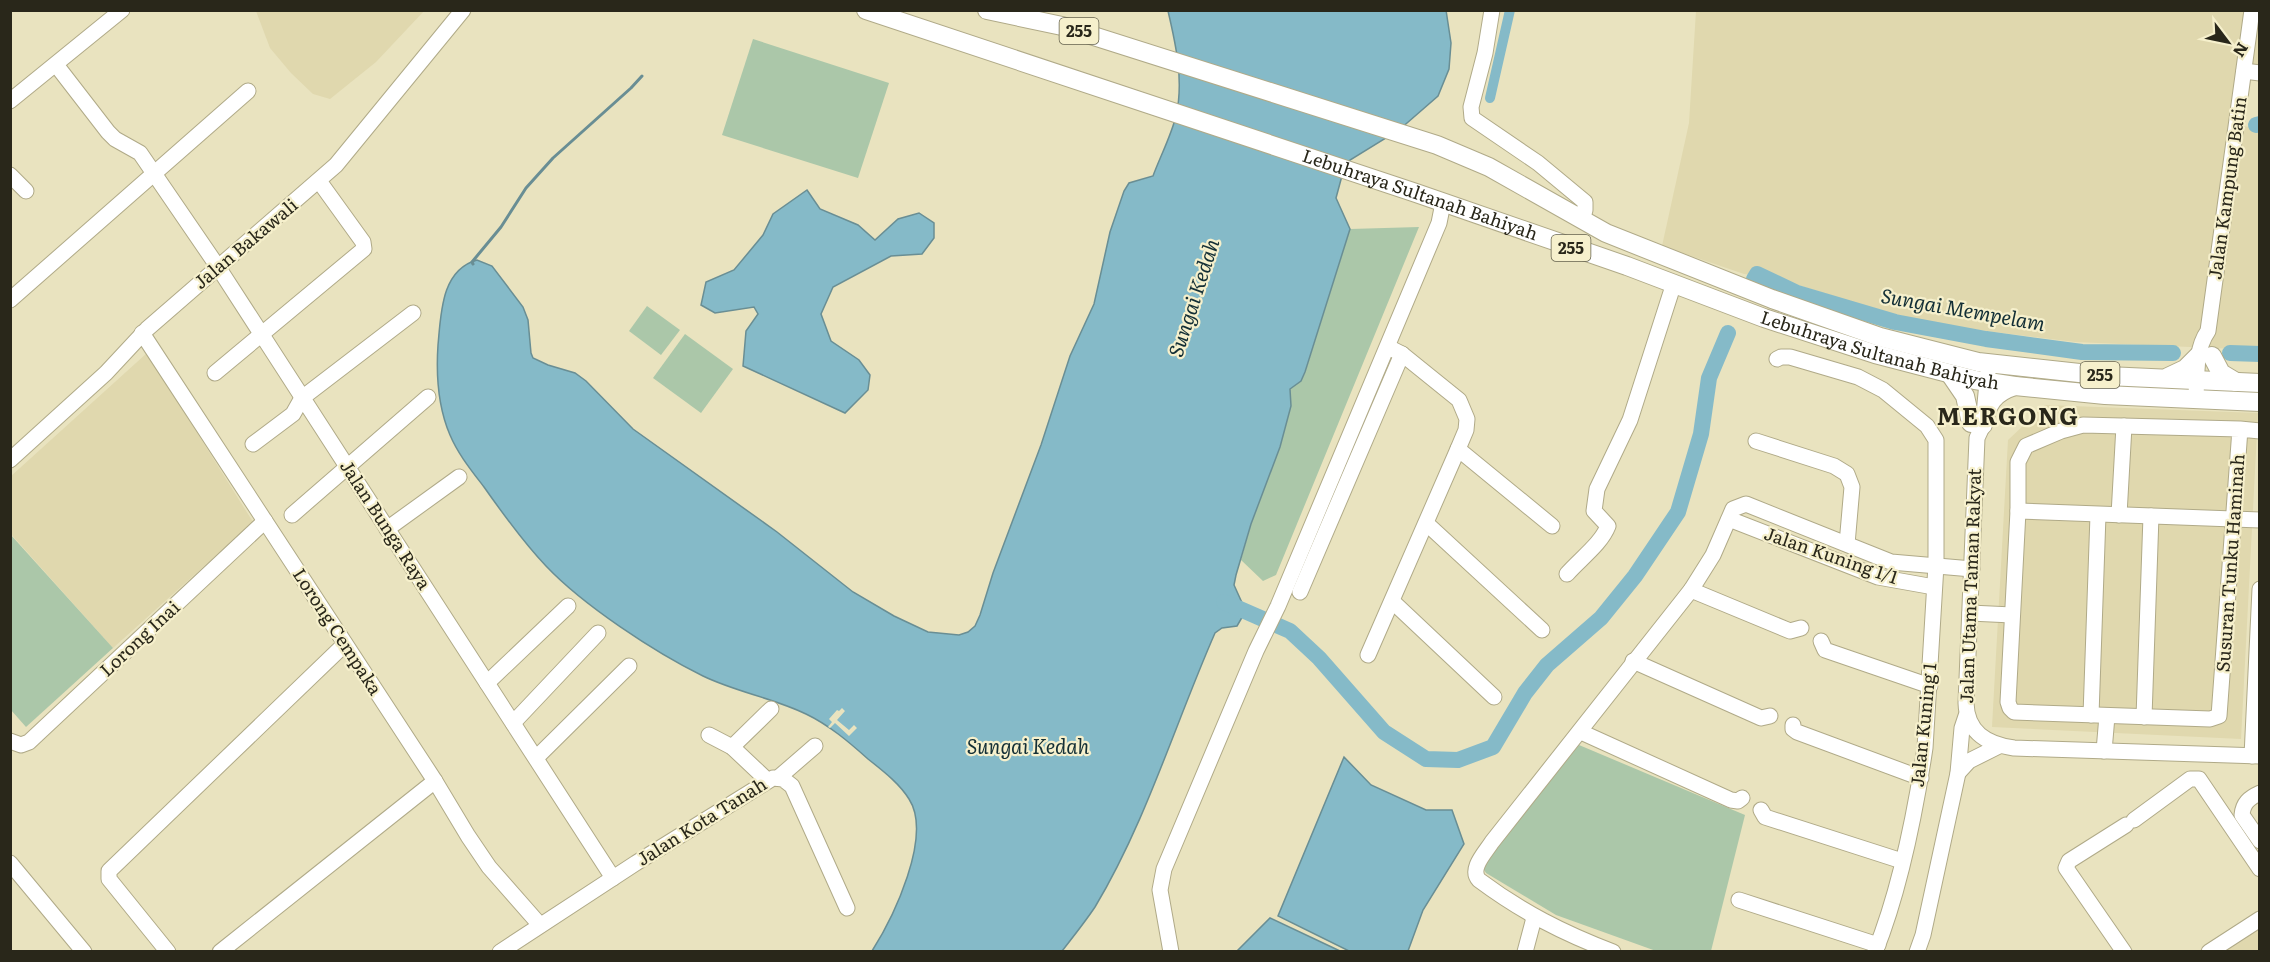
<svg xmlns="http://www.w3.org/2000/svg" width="2270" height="962" font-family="Literata,serif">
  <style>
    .built { fill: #e0d8ae }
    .green { fill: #abc7a9 }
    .water { fill: #85bac8; stroke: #698e94; stroke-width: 1.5 }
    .pier { fill: #e9e3bf }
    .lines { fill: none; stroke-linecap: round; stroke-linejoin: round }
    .stream { stroke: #698e94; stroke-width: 3 }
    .canal { stroke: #85bac8; stroke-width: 10 }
    .river { stroke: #85bac8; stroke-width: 16 }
    .minor-casing { stroke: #b0aa88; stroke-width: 17 }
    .major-casing { stroke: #b0aa88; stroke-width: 20 }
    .minor { stroke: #fff; stroke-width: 15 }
    .major { stroke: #fff; stroke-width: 18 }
    .labels { text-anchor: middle; stroke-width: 4.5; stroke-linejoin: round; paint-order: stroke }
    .shield { fill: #f6f0cc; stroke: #66634f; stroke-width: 1.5 }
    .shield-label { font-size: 16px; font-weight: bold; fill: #29271a }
    .street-label { font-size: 18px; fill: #29271a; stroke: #f6f0cc }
    .water-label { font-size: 20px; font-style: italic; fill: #132f36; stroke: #f6f0cc }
    .district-label { font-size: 24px; font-weight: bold; letter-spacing: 1.5px; fill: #29271a; stroke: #f6f0cc }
  </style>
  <rect width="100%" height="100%" fill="#e9e3bf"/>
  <g class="built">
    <polygon points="256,11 256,10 424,11 376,62 330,99 313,94 291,73 270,48"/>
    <polygon points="1696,11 2259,11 2259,69 2251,68 2244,126 2259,129 2259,350 2075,342 1947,326 1881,311 1772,277 1744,274 1662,246 1689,123"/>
    <polygon points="147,353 253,522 113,648 11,534 10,477"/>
    <polygon points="2045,405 2258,413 2241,739 1992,727 2008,440"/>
    <polygon points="2259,929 2259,951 2223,951"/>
  </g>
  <g class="green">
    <polygon points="753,39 889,83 858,178 722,135"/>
    <polygon points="1419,227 1276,575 1263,581 1241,560 1251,524 1280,447 1291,406 1290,389 1301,381 1305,373 1350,229"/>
    <polygon points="647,306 680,330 661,355 629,331"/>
    <polygon points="685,334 733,369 701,413 653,378"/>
    <polygon points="10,534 113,648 26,727 11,710"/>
    <polygon points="1579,745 1745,815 1711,951 1656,951 1556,915 1486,873 1481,865"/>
  </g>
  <g class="water">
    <path d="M1446,10L1451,43L1449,69L1438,96L1399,130L1350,160L1343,172L1336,198L1350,229L1305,372L1301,381L1290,389L1291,406L1280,447L1251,524L1236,575L1234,585L1243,605L1244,614L1237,626L1222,628L1215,633C1175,724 1146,822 1095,907C1085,922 1073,937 1062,951H872C893,918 933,836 909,799C899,783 883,771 868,759C849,742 829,725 806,714C773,698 736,692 703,676C654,652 583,605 546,566C523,542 503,514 484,487C471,470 458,454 450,435C438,407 436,375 438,345C441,314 441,270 477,260L492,266L523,307L528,320L531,353L533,358L548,365L575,373L586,381L633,429L777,532L853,592L894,616L928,632L959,635L968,632L975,626L980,615L993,573L1041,445L1070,356L1094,304L1110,232L1124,191L1129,183L1153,176C1160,157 1171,136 1176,116C1184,81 1176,45 1168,11Z"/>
    <polygon points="807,190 820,209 858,225 875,240 898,219 919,213 934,223 934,238 922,254 891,256 833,287 821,314 831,341 859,360 870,375 868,390 845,413 743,366 746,331 758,314 754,307 715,313 701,305 706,282 734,270 763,235 773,214"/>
    <polygon points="1344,757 1371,785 1426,810 1452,810 1464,844 1423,910 1408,951 1349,951 1278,916"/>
    <polygon points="1270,918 1340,951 1237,951"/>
  </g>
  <polygon class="pier" points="842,708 845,711 837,720 849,730 854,725 857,728 849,736 835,723 830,728 828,727 832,722 829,719 837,710 839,711"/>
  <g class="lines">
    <polyline class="stream" points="473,264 472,262 501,227 526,188 553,158 631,88 642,76"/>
    <polyline class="canal" points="1490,98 1510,10"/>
    <g class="river">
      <polyline points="2256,125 2260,124"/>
      <polyline points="1754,279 1757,274 1797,293 1895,322 1986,339 2082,352 2173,353"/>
      <polyline points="2230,353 2260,354"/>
      <polyline points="1224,602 1290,631 1319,658 1384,732 1426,759 1458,760 1493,747 1525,693 1547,665 1601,618 1635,576 1678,512 1701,434 1709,378 1728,333"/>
    </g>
    <g class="minor-casing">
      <g id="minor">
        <polyline points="1492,10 1485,53 1471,107 1472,118 1538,163 1585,202 1585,210 1582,220"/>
        <polyline points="57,66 108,132 115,139 140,153 218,267 613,878"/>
        <polyline points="2244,71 2260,73"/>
        <polyline points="10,101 122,10"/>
        <polyline points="10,175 26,191"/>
        <polyline points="10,300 248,91"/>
        <polyline points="142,333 435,781 468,836 489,867 540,925"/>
        <path d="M1777,359L1781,357H1790L1858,377L1883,390L1927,426L1936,440V565L1925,748C1915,814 1900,890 1875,952"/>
        <path d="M1988,372L1983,425L1977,438L1966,703C1967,732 1986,744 2014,748L2260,756"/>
        <polyline points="215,373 364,249 363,242 319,181"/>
        <path d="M2196,399C2197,377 2195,349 2208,331L2252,10"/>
        <polyline points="2240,429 2219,716 2210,719 2014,712 2010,708 2008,702 2018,511 2018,462 2026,446 2061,431 2083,425 2240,429 2260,431"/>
        <polyline points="1756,441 1834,466 1847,474 1852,487 1847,544"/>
        <polyline points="253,444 293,414 302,398 413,313"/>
        <polyline points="1458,449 1552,526"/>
        <polyline points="10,460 106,373 147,329 336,165 463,10"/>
        <polyline points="2018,511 2260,520"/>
        <polyline points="292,515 428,397"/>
        <polyline points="2119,515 2124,426"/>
        <polyline points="1729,519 1878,577 1934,587"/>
        <polyline points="1426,523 1542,630"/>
        <polyline points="387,529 459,477"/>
        <path d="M1567,574C1580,559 1601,544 1608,526L1594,511L1597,489L1630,420L1674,283"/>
        <polyline points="1691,590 1790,631 1801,628"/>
        <polyline points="1300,592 1402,354"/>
        <polyline points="1392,601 1494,697"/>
        <polyline points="1970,613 2012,615"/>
        <polyline points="1821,641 1825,650 1930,686"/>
        <polyline points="1368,655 1458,449 1466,430 1467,419 1459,400 1402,354 1388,347"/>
        <polyline points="1633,661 1761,718 1770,716"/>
        <polyline points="487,683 568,606"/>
        <polyline points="2091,715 2098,515"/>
        <polyline points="2144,717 2151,516"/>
        <polyline points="513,723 598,633"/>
        <polyline points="1793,725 1793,729 1797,732 1921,778"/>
        <polyline points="1581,732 1731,800 1738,801 1742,798"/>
        <polyline points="709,735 732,747 767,780"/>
        <polyline points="10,741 21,745 29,742 265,521"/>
        <polyline points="732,747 771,709"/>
        <polyline points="2104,751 2107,716"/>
        <polyline points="2252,756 2260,589"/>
        <polyline points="536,758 629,666"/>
        <polyline points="1958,773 1969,761 1999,746"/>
        <polyline points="778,778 815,746"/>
        <path d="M2260,793C2249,798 2243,803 2242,815L2260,841"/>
        <polyline points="1761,810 1765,817 1902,861"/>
        <polyline points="2134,820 2190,779 2199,779 2260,869"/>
        <polyline points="10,863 84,952"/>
        <polyline points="1739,900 1878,945"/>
        <polyline points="168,952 109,879 109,871 345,644"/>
        <polyline points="220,952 435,781"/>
        <polyline points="500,952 636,863 773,778 783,779 792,786 847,908"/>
        <polyline points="1171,952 1160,890 1164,869 1256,651 1278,606 1439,223 1443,203"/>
        <polyline points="1525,952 1534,918"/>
        <path d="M1613,952C1563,933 1522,912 1479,880C1469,869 1485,853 1492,842L1691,590L1713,555L1733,509L1746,504L1891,562L1972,569"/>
        <polyline points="1917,952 1923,935 1958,773 1962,728 1966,716"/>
        <polyline points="2124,952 2066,868 2069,861 2126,825"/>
        <polyline points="2209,952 2260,919"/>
      </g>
    </g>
    <g class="major-casing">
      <g id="major">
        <path id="s1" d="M866,10L1416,193L1627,266L1764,318L1875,354L1975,380L2015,386L2105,395L2260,402"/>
        <polyline points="987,10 1062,26 1437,145 1489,167 1606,233 1772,299 1880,337 1978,362 2107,376 2260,383"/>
        <polyline points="2212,356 2221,373 2236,382"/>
        <polyline points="1950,374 1965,396 1971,423"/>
        <polyline points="2168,377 2185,369 2199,355"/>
        <path d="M1983,425C1987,404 1993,393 2015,386"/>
      </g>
    </g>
    <use href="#minor" class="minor"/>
    <use href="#major" class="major"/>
  </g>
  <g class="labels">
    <g class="shield">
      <rect x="1059.5" y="18" width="39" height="26" rx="4.5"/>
      <rect x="1551.5" y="235" width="39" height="26" rx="4.5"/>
      <rect x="2080.5" y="362" width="39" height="26" rx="4.5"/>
    </g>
    <g class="shield-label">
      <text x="1079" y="37">255</text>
      <text x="1571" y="254">255</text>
      <text x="2100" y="381">255</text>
    </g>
    <g class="street-label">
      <text transform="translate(2228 188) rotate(-82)" y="6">Jalan Kampung Batin</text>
      <text dy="6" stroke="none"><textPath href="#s1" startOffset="584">Lebuhraya Sultanah Bahiyah</textPath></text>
      <text transform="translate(246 244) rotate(-40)" y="6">Jalan Bakawali</text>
      <text dy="6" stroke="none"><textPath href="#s1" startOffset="1070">Lebuhraya Sultanah Bahiyah</textPath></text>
      <text transform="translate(385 525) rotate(57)" y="6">Jalan Bunga Raya</text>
      <text transform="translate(1831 556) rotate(19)" y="6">Jalan Kuning 1/1</text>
      <text transform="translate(2231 563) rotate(-86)" y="6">Susuran Tunku Haminah</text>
      <text transform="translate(1971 586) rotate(-88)" y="6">Jalan Utama Taman Rakyat</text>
      <text transform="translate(337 632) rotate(57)" y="6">Lorong Cempaka</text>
      <text transform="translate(140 639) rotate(-43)" y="6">Lorong Inai</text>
      <text transform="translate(1924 725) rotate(-84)" y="6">Jalan Kuning 1</text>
      <text transform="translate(702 822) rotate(-32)" y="6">Jalan Kota Tanah</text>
    </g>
    <g class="water-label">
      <text transform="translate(1194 298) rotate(-72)" y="7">Sungai Kedah</text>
      <text transform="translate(1963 310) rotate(10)" y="7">Sungai Mempelam</text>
      <text x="1028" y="754">Sungai Kedah</text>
    </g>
    <g class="district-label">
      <text x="2008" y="425">MERGONG</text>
    </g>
  </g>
  <rect width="2270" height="962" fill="none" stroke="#29271a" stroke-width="24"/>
  <g transform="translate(2228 42) rotate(122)" stroke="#f6f0cc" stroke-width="4.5" paint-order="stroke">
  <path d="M0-4.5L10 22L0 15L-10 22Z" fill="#29271a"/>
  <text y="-9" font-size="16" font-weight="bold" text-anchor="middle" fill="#29271a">N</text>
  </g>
</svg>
